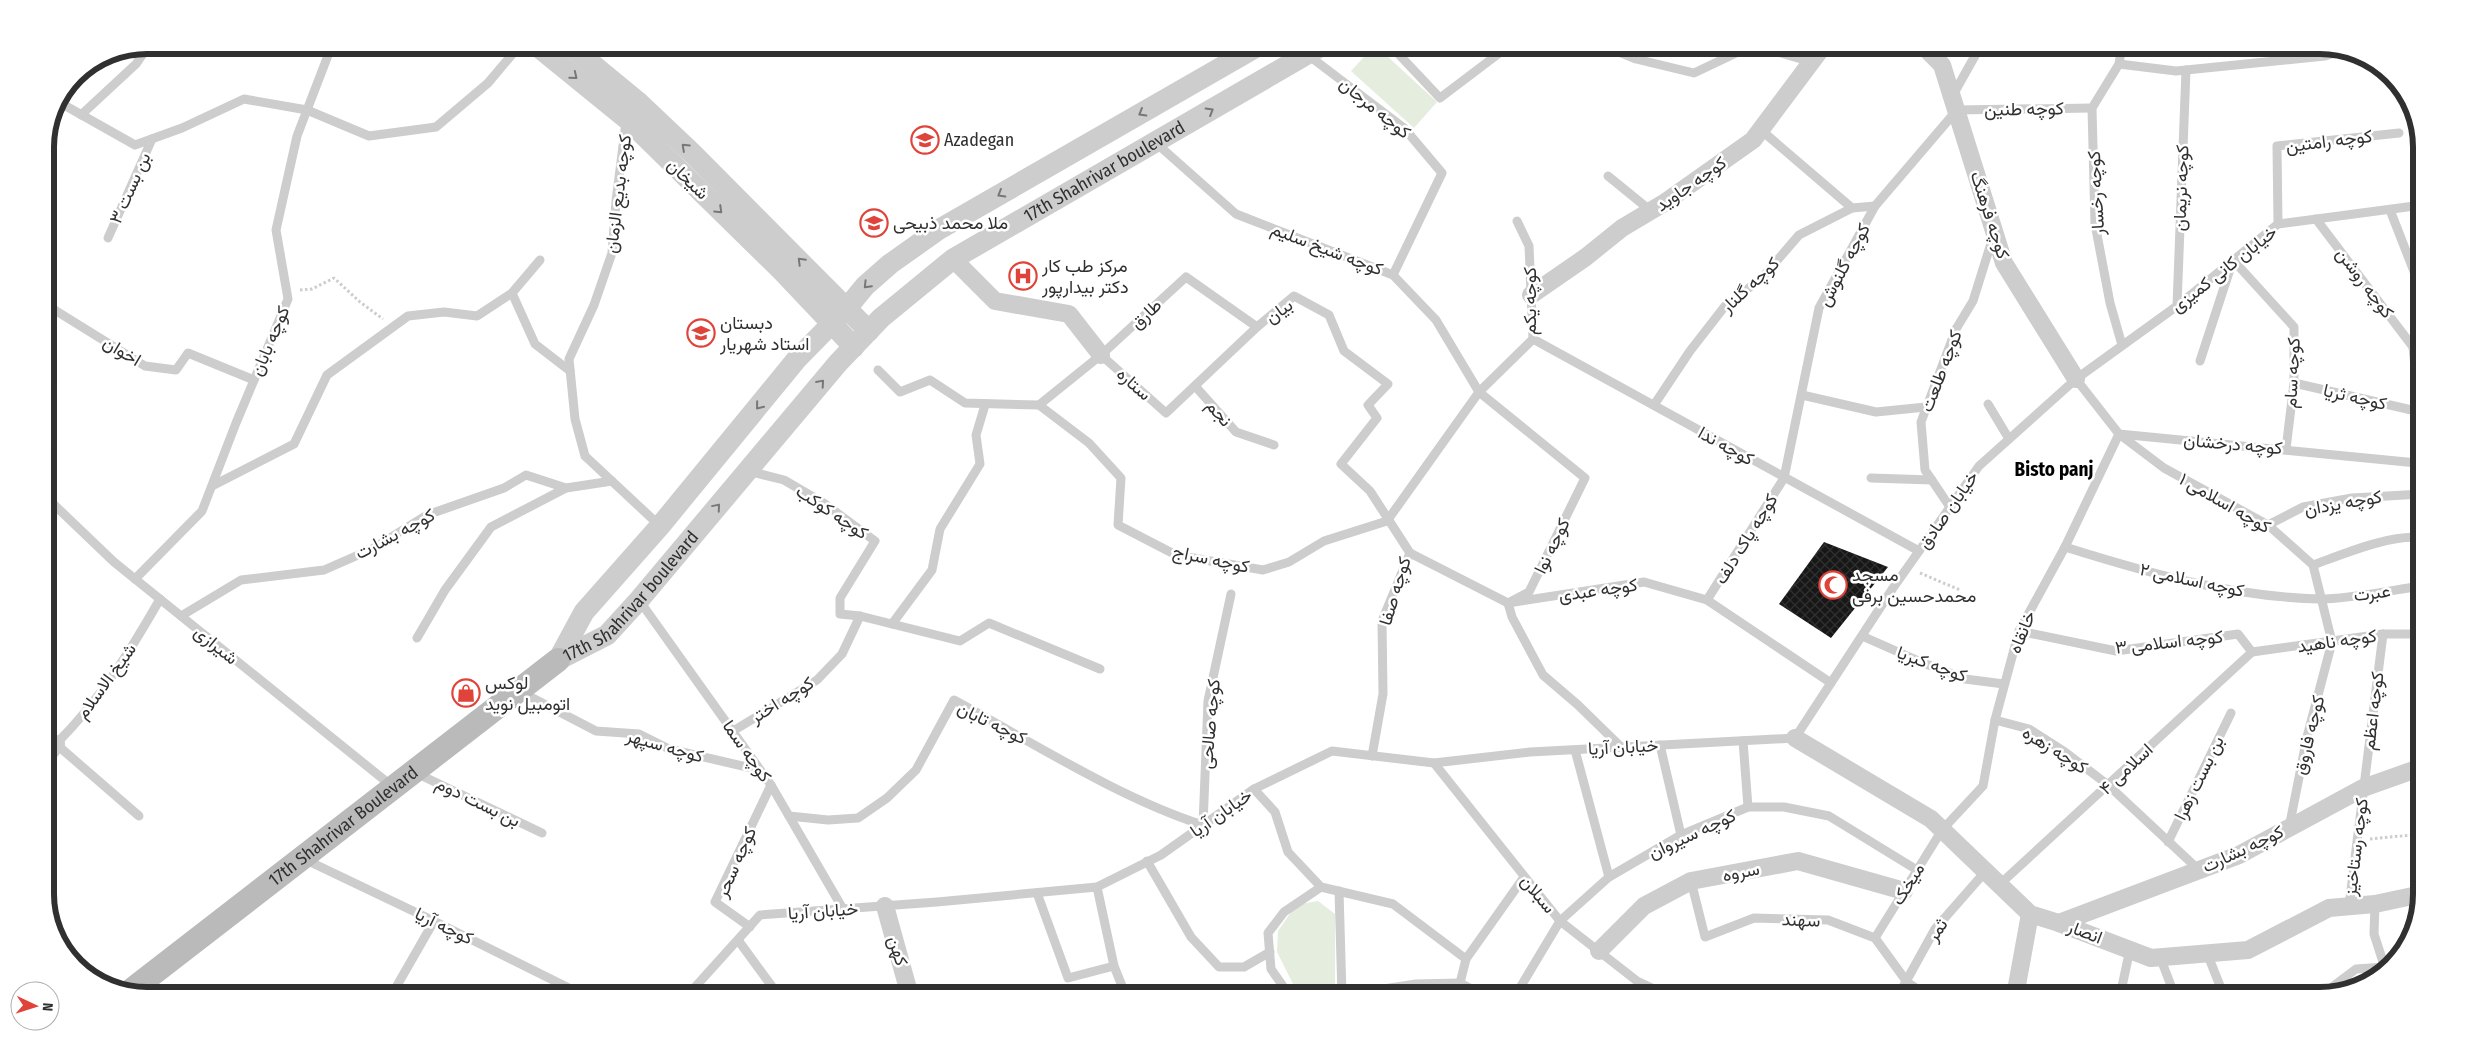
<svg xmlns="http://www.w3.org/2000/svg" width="2467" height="1041" font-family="'Fira Sans Condensed',Vazirmatn,sans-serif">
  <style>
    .park { fill: #e5eddf }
    .building { fill: url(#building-cross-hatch) }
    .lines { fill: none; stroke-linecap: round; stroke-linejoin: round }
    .path { stroke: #cdcdcd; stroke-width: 3; stroke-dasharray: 2.5 2.5; stroke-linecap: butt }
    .service { stroke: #cdcdcd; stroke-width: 9 }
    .minor { stroke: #cdcdcd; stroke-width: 18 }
    .tertiary { stroke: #cdcdcd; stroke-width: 21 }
    .secondary { stroke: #bababa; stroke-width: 24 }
    .oneway { stroke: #777 }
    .labels { text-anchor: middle; stroke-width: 5; stroke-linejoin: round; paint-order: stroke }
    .street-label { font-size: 18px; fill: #303030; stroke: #fff }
    .poi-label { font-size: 18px; fill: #303030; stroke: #fff; text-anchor: start }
    .neighbourhood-label { font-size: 19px; font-weight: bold; fill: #000; stroke: #fff }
    .rim { fill: none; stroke: #303030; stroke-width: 6 }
  </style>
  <defs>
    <pattern id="building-cross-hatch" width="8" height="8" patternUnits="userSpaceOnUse" patternTransform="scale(1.25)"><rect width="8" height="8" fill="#171717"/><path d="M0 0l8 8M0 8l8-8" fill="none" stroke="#303030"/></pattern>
  </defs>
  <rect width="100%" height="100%" fill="#fff"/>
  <g class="park">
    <polygon points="1375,45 1437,102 1414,128 1351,71"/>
    <polygon points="1318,901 1335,914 1335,995 1299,996 1277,952 1278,931 1296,905"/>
  </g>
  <polygon class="building" points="1824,542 1888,567 1831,638 1779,604"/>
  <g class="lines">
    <g class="path">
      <polyline points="300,290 312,289 334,278 360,302 383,319"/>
      <polyline points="1920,573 1960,590"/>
      <polyline points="2370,839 2422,834"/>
    </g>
    <g class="service">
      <polyline points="1390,45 1440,98 1510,45"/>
      <polyline points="1602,45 1636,59 1694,73 1753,45"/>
      <polyline points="1754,45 1811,62"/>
      <polyline points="2122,45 2119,64 2092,108 2095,224 2110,303 2122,345"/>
      <polyline points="1308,55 1404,128 1442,173 1393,275"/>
      <polyline points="2119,64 2176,71 2325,56 2344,50"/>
      <polyline points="1953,95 1981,45"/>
      <polyline points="57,101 135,145 182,128 244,99 307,110 369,136 436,127 488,83 520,45"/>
      <polyline points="81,115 136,64 149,45"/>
      <polyline points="626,122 616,201 612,253 594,305 569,359 575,419 585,456 660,526"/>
      <polyline points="1761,130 1852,208"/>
      <polyline points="1156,143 1236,214 1393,275 1436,320 1479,392 1585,478 1529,592 1508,603 1512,617 1543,675 1578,705 1621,747"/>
      <polyline points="1608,176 1651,211"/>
      <polyline points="2390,210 2422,292"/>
      <polyline points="2316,219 2413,347"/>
      <polyline points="2278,224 2277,146 2399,133"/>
      <polyline points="108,238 152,139"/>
      <polyline points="512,293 535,344 570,371"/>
      <polyline points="45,304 145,366 176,370 188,353 254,380"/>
      <polyline points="2177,306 2186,70"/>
      <polyline points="1533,339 1919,551"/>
      <polyline points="1101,355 1166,413 1257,327 1294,296 1329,315 1344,351 1388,384 1368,405 1377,418 1341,464 1370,491 1410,553 1382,621 1383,694 1372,756"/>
      <polyline points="2200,361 2233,260 2294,327 2294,383 2286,449"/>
      <polyline points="878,370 900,392 930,380 965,403 1039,405 1089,443 1121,478 1118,525 1176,555 1263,570 1289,562 1324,541 1387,521 1479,392 1533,339 1529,246 1517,221"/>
      <polyline points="2076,379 2119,434 2417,463"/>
      <polyline points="2294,383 2416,411"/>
      <polyline points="1195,386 1236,432 1274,445"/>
      <polyline points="1802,395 1876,412 1926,407"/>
      <polyline points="1988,404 2009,439"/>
      <polyline points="1039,405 1101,355 1186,277 1257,327"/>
      <polyline points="1654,405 1690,351 1725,306 1762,278 1799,235 1852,208 1875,206"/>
      <polyline points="748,471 784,480 825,504 875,541 840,598 840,614 860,616 960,641 989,623 1100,669"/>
      <polyline points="1871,478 1932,480"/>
      <polyline points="212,486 294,444 327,375 408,316 444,312 477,316 512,293 540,260"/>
      <polyline points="2417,493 2417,387 2413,347 2422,327"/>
      <polyline points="45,496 114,562 393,787"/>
      <polyline points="1950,507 1925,470 1921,422 1956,329 1973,301 1993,237"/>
      <polyline points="2268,525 2303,507 2352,498 2422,494"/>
      <path d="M2065,547C2148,573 2232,597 2320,599C2350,599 2392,590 2422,586"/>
      <polyline points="1410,553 1508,603 1644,582 1707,600 1831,683"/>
      <path d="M2313,565C2341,555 2393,533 2422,538"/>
      <polyline points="135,579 202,511 236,423 288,299 276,230 297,136 332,45"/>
      <polyline points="639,600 771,785 843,909"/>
      <polyline points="1707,600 1784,478 1819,308 1875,206 1957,110 2092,108"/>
      <polyline points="181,616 241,580 324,570 372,549 427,515 504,488 526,475 566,488 612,481"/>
      <polyline points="892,624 932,570 940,529 980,464 976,435 985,405"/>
      <polyline points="2019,631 2116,651 2238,634 2252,652"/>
      <polyline points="2420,634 2416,700 2422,765"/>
      <polyline points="1862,636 1921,662 1965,679 2004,684"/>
      <polyline points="417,638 445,590 491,527 566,488"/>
      <polyline points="2252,652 2383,634 2422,634"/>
      <polyline points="521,692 596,731 639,734 669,749 760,770"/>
      <polyline points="1995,720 2029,729 2065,752 2108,785 2199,870"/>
      <polyline points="733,731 817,680 842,654 860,616"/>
      <polyline points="1743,741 1748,807"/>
      <polyline points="1660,745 1681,835"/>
      <polyline points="1575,750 1609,877"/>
      <polyline points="1434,763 1560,921 1637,981 1669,996"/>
      <polyline points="416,773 542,833"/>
      <polyline points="1254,789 1275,812 1288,852 1321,887 1393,904 1466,959"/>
      <path d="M139,816L56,744C100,700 129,653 160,599"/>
      <path d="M789,816L828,820L858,818L887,798L916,770L954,700C1032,742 1119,798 1203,825L1208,701L1231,594"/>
      <polyline points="2168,842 2231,713"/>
      <polyline points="304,859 434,921 585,996"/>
      <polyline points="1147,861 1191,937 1219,967 1244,967 1270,952"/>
      <polyline points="1691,881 1705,937 1754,918 1828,920 1875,938 1907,982 1927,996"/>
      <polyline points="1999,885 2252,652"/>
      <polyline points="1097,887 1114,966 1126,996"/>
      <polyline points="1339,891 1342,995"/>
      <polyline points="1037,893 1068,978 1114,966"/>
      <polyline points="2375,904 2374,934 2385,968"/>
      <polyline points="2349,906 2383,634"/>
      <polyline points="750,927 715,902 771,785"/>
      <polyline points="1875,938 1942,830 1983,786 1995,720 2019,631 2065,547 2119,434 2164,468 2268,525 2313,565 2332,642 2307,737 2289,828"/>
      <polyline points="738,940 779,996"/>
      <polyline points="2207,953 2224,996"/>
      <polyline points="2160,957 2175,996"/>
      <polyline points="1460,983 1466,959 1524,877"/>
      <polyline points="391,996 434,921"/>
      <polyline points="687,996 760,915 937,902 1097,887 1161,855 1254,789 1332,751 1434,763 1530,752 1795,738 1893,588 1979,466 2076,379 2177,306 2278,224 2422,205"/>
      <polyline points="1290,996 1271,969 1268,933 1284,912 1321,887"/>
      <polyline points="1338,996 1416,984 1460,983 1485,996"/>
      <polyline points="1515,996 1560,921 1609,877 1681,835 1748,807 1784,807 1829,816 1917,870"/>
      <polyline points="1696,996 1703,990 1712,996"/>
      <polyline points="1898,996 1935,929 1985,872"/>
      <polyline points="2120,996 2130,949"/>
      <polyline points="2320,996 2356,969 2385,967"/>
    </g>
    <g class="minor">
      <polyline points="1922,45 1942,65 2004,263 2076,379"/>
      <polyline points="953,259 995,301 1069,314 1101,355"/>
      <polyline points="1531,295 1586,257 1622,228 1664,203 1753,140 1824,45"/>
      <polyline points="1795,738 1931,819 2030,914 2059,923 2151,958 2248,950 2329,908 2375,904 2422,894"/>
      <polyline points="45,758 56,744"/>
      <polyline points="885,906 910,996"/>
      <polyline points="2059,923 2239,855 2363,788 2422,767"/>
      <polyline points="1599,951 1644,906 1691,881 1798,861 1904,891"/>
      <polyline points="2015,996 2030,914"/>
    </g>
    <g class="tertiary">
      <polyline points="536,45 627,119 783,272 854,347"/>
      <polyline points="569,45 637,101 693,154 869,331"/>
      <path id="s1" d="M558,660L607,635L639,600L838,363L881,318L953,259L1323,45"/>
      <polyline points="558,660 584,612 660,526 796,360 847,308 865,286 890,264 938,230 1260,45"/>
    </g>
    <path class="secondary" id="s2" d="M129,992L558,660"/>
  </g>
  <defs><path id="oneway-chevron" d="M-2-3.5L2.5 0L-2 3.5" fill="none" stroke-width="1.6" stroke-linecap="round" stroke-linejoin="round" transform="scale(1.25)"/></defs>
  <g class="oneway">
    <use href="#oneway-chevron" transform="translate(574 76) rotate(39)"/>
    <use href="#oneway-chevron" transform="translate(1210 111) rotate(-31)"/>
    <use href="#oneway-chevron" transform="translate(1142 113) rotate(150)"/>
    <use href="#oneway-chevron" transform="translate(685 147) rotate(-137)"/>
    <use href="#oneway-chevron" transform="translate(1001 194) rotate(150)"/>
    <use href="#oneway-chevron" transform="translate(719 210) rotate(44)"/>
    <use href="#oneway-chevron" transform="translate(801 261) rotate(-135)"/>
    <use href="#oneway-chevron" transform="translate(867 285) rotate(134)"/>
    <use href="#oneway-chevron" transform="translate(821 383) rotate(-49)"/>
    <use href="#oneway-chevron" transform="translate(759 406) rotate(129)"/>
    <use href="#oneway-chevron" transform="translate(717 507) rotate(-50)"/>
  </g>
  <defs>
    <g id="school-ring" transform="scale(1.4375)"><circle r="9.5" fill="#fff" stroke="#df433a" stroke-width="1.5"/><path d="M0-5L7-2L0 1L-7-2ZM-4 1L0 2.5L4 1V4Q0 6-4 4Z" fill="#df433a"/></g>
    <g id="hospital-ring" transform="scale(1.4375)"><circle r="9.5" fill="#fff" stroke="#df433a" stroke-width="1.5"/><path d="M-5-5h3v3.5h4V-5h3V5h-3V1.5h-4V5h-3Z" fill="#df433a"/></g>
    <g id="mosque-ring" transform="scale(1.4375)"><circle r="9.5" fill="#fff" stroke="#df433a" stroke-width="1.5"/><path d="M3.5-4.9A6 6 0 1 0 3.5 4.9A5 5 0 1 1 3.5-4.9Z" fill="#df433a"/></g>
    <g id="shop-ring" transform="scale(1.4375)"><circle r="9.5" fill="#fff" stroke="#df433a" stroke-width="1.5"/><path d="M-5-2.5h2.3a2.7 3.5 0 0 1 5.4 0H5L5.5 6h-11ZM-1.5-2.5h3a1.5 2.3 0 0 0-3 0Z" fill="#df433a"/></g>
  </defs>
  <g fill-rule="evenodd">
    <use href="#school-ring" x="925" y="140"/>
    <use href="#school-ring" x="874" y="223"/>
    <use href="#hospital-ring" x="1023" y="276"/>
    <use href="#school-ring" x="701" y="333"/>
    <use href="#mosque-ring" x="1833" y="585"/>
    <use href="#shop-ring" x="466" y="693"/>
  </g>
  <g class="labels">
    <g class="street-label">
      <text transform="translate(1375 108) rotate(39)" y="6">کوچه مرجان</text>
      <text transform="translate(2024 109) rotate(-1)" y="6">کوچه طنین</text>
      <text transform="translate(2329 141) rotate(-7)" y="6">کوچه رامتین</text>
      <text dy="6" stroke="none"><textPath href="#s1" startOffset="742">17th Shahrivar boulevard</textPath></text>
      <text transform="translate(688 179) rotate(44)" y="6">شیخان</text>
      <text transform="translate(1691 184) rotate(-35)" y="6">کوچه جاوید</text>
      <text transform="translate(130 188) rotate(-66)" y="6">بن بست ۳</text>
      <text transform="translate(2181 188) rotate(-88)" y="6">کوچه نریمان</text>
      <text transform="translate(2096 193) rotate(-93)" y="6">کوچه رخسار</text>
      <text transform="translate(618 194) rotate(-83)" y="6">کوچه بدیع الزمان</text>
      <text transform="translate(1990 215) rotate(72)" y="6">کوچه فرهنگ</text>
      <text transform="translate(1327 249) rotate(21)" y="6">کوچه شیخ سلیم</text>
      <text transform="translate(1844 265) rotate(-62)" y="6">کوچه گلنوش</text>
      <text transform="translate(2224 269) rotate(-38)" y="6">خیابان کانی کمیزی</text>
      <text transform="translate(2365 283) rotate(53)" y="6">کوچه روشن</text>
      <text transform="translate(1750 285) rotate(-43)" y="6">کوچه گلنار</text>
      <text transform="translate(1530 301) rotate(-90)" y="6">کوچه یکم</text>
      <text transform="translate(1279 311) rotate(-35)" y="6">بیان</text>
      <text transform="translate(1146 314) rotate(-43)" y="6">طارق</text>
      <text transform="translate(270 341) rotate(-67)" y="6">کوچه بابان</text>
      <text transform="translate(122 351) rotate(31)" y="6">اخوان</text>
      <text transform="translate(1941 371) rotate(-69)" y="6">کوچه طلعت</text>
      <text transform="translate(2292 373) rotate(-87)" y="6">کوچه سام</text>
      <text transform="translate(1134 384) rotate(42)" y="6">ستاره</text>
      <text transform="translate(2355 397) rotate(13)" y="6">کوچه ثریا</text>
      <text transform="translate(1219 413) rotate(48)" y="6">نجم</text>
      <text transform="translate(2233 444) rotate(5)" y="6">کوچه درخشان</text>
      <text transform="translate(1726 446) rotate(29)" y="6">کوچه ندا</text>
      <text transform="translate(2225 503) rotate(30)" y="6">کوچه اسلامی ۱</text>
      <text transform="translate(2343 503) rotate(-10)" y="6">کوچه یزدان</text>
      <text transform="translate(1948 510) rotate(-55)" y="6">خیابان صادق</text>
      <text transform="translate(832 512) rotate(34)" y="6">کوچه کوکب</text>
      <text transform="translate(395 534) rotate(-28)" y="6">کوچه بشارت</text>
      <text transform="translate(1746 539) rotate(-58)" y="6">کوچه پاک دلف</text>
      <text transform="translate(1552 546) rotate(-64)" y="6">کوچه نوا</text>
      <text transform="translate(1211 559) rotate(12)" y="6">کوچه سراج</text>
      <text transform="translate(2192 580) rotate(12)" y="6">کوچه اسلامی ۲</text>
      <text transform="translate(1598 590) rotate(-8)" y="6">کوچه عبدی</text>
      <text transform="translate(1395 591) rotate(-73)" y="6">کوچه صفا</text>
      <text dy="6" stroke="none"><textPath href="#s1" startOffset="98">17th Shahrivar boulevard</textPath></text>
      <text transform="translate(2372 593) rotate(-7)" y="6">عبرت</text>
      <text transform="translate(2022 632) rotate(-68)" y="6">خانقاه</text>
      <text transform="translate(2337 641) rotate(-8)" y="6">کوچه ناهید</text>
      <text transform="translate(2169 642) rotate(-6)" y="6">کوچه اسلامی ۳</text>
      <text transform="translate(216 645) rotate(39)" y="6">شیرازی</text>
      <text transform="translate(1932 664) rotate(20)" y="6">کوچه کبریا</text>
      <text transform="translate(106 681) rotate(-54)" y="6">شیخ الاسلام</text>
      <text transform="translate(782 700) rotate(-32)" y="6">کوچه اختر</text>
      <text transform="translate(2373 711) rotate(-83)" y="6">کوچه اعظم</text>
      <text transform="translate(992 723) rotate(26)" y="6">کوچه تابان</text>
      <text transform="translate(1210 724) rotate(-85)" y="6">کوچه صالحی</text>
      <text transform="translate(2309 735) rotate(-76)" y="6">کوچه فاروق</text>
      <text transform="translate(665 746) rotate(16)" y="6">کوچه سپهر</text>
      <text transform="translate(1623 747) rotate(-3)" y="6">خیابان آریا</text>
      <text transform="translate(2055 750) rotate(32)" y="6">کوچه زهره</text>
      <text transform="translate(747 751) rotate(55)" y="6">کوچه سما</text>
      <text transform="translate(2126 769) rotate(-43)" y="6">اسلامی ۴</text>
      <text transform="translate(2199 778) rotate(-64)" y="6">بن بست زهرا</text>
      <text transform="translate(478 802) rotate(26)" y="6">بن بست دوم</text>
      <text transform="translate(1221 813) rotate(-35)" y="6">خیابان آریا</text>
      <text dy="6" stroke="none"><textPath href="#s2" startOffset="271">17th Shahrivar Boulevard</textPath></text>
      <text transform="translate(1692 834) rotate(-25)" y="6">کوچه سیروان</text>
      <text transform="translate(2356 847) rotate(-83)" y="6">کوچه رستاخیز</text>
      <text transform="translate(2243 849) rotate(-25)" y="6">کوچه بشارت</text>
      <text transform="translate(736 862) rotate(-66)" y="6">کوچه سحر</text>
      <text transform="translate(1741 872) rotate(-11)" y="6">سروه</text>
      <text transform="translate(1908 884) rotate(-58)" y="6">میخک</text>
      <text transform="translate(1538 894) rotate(50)" y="6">سبلان</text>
      <text transform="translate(823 911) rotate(-4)" y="6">خیابان آریا</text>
      <text transform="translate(1801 920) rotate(2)" y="6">سهند</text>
      <text transform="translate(444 926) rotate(26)" y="6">کوچه آریا</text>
      <text transform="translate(1937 930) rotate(-56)" y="6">ثمر</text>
      <text transform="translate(2085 932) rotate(21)" y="6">انصار</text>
      <text transform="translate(898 951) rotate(74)" y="6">کهن</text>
    </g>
    <g class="poi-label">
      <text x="944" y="146">Azadegan</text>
      <text x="893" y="229">ملا محمد ذبیحی</text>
      <text x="1042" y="272">مرکز طب کار<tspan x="1042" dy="21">دکتر بیدارپور</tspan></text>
      <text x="720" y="329">دبستان<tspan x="720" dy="21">استاد شهریار</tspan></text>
      <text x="1852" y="581">مسجد<tspan x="1852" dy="21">محمدحسین برفی</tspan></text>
      <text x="485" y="689">لوکس<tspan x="485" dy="21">اتومبیل نوید</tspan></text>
    </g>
    <g class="neighbourhood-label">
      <text x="2054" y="476">Bisto panj</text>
    </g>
  </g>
  <path d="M0 0H2467V1041H0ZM147 54H2320A93 93 0 0 1 2413 147V894A93 93 0 0 1 2320 987H147A93 93 0 0 1 54 894V147A93 93 0 0 1 147 54Z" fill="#fff" fill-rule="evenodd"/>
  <path class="rim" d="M147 54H2320A93 93 0 0 1 2413 147V894A93 93 0 0 1 2320 987H147A93 93 0 0 1 54 894V147A93 93 0 0 1 147 54Z"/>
  <g transform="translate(35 1006) rotate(94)"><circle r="24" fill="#ffffff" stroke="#acacac"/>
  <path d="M0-4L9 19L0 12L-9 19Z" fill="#df433a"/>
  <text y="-8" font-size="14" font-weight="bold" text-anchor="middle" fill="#303030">N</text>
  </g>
</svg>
